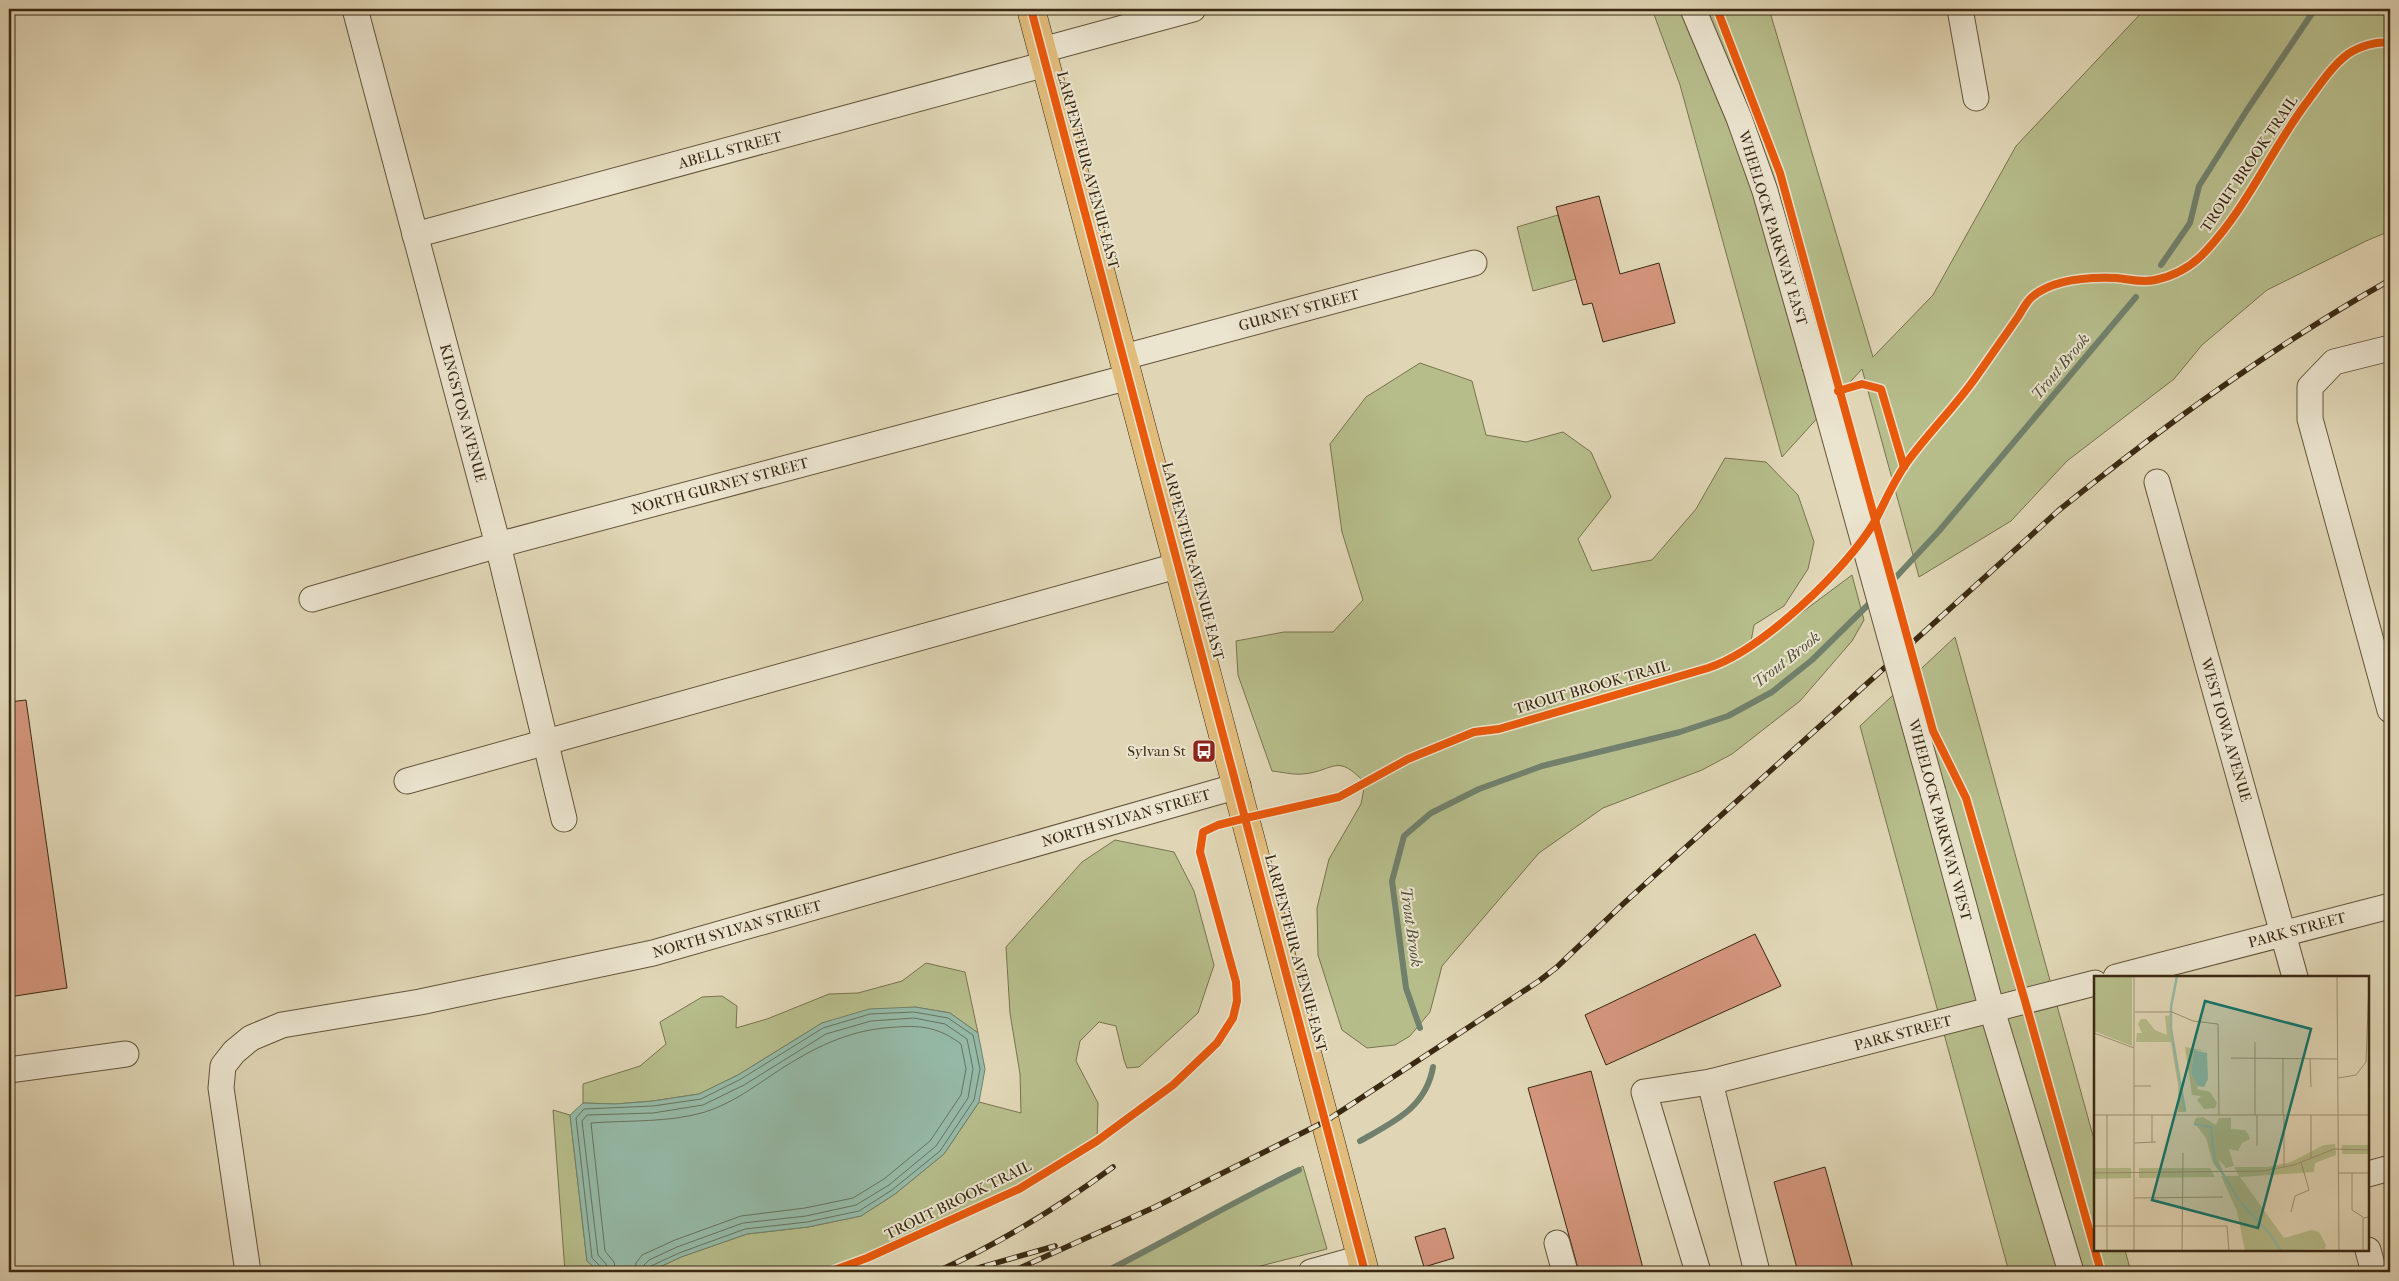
<svg xmlns="http://www.w3.org/2000/svg" width="2399" height="1281" font-family="'IM FELL French Canon',serif">
  <style>
    .green { fill: #b6bd8b; stroke: #78734e }
    .water { fill: #95baa8; stroke: #71806c }
    .lines { fill: none; stroke-linecap: round; stroke-linejoin: round }
    .shore { stroke: #68725d; stroke-width: 1 }
    .stream { stroke: #71806c; stroke-width: 6 }
    .building { fill: #d3957c; stroke: #3a2912 }
    .minor-casing { stroke: #64543b; stroke-width: 27 }
    .major-casing { stroke: #3a2912; stroke-width: 29 }
    .path { stroke: #3a2912; stroke-width: 3; stroke-dasharray: 1 2.5; stroke-linecap: butt }
    .minor { stroke: #ebe4cf; stroke-width: 25 }
    .major { stroke: #e0bb7a; stroke-width: 28 }
    .rail-casing { stroke: #3a2912; stroke-width: 5.5 }
    .rail { stroke: #ebe4cf; stroke-width: 4; stroke-dasharray: 11; stroke-linecap: butt }
    .minor-bridge-casing { stroke: #64543b; stroke-width: 27; stroke-linecap: butt }
    .minor-bridge { stroke: #ebe4cf; stroke-width: 25 }
    .cycleway-casing { stroke: #ebe4cf; stroke-width: 11 }
    .cycleway { stroke: #e8590c; stroke-width: 8 }
    .labels { text-anchor: middle; stroke-width: 4; stroke-linejoin: round; paint-order: stroke }
    .street-label { font-size: 15px; fill: #3a2912; stroke: #ebe4cf }
    .poi-label { font-size: 15px; fill: #3a2912; stroke: #ebe4cf; text-anchor: end }
    .water-label { font-size: 16px; font-style: italic; fill: #514d38; stroke: #ebe4cf }
    .inset-river { fill: none; stroke: #95baa8; stroke-width: 2.5 }
    .inset-road { fill: none; stroke: #9e9174; stroke-width: 1 }
    .view { fill: #0f766e; fill-opacity: 0.15; stroke: #0f766e; stroke-width: 2.5 }
    .inset-edge { fill: none; stroke: #3a2912; stroke-width: 2.5 }
  </style>
  <rect width="100%" height="100%" fill="#e0d6b5"/>
  <filter id="stains"><feTurbulence type="fractalNoise" baseFrequency=".004" numOctaves="4"/><feColorMatrix values="0 0 0 0 .2 0 0 0 0 .09 0 0 0 0 .02 0 0 0 .5 -.17"/></filter>
  <radialGradient id="worn" r=".72"><stop offset=".6" stop-color="#630" stop-opacity="0"/><stop offset="1" stop-color="#630" stop-opacity=".3"/></radialGradient>
  <g class="green">
    <polygon points="1652,9 1769,9 1873,357 1933,295 2016,146 2145,9 2390,9 2390,231 2366,241 2267,290 2202,345 2174,379 2067,461 2011,521 1919,577 1862,369 1782,457 1680,85"/>
    <polygon points="1558,215 1576,279 1533,291 1517,227"/>
    <path d="M1420,363L1472,381L1486,435L1526,442L1563,432L1591,452L1611,497L1578,539L1592,571L1652,560L1696,509L1725,458L1766,462L1798,495L1814,542L1808,569L1784,606L1754,625L1750,647L1797,616L1852,575L1864,620L1852,641L1800,701L1732,754L1702,770L1603,808L1539,853L1442,966L1430,1012L1410,1036L1395,1045L1367,1048L1342,1030L1318,955L1317,908L1329,859L1361,804L1365,783C1336,752 1335,771 1303,774C1293,775 1282,772 1272,771L1238,675L1236,641L1284,632H1333L1363,600L1342,532L1330,444L1366,397Z"/>
    <polygon points="1955,637 2095,1143 2095,1250 2125,1250 2131,1272 2009,1272 1860,726"/>
    <polygon points="1115,840 1174,852 1194,891 1214,965 1198,1013 1139,1067 1127,1068 1124,1060 1116,1026 1099,1022 1080,1041 1076,1061 1098,1103 1097,1141 1019,1189 867,1258 829,1272 649,1272 681,1257 747,1234 808,1227 861,1216 895,1194 944,1154 979,1102 1021,1113 1020,1074 1010,1013 1006,947 1082,862"/>
    <polygon points="926,963 965,972 978,1033 950,1013 915,1007 822,1023 738,1075 699,1094 653,1101 615,1104 583,1103 583,1084 640,1066 666,1044 660,1022 702,997 722,996 737,1006 736,1028 767,1019 829,994 858,993 902,981"/>
    <polygon points="553,1110 570,1115 587,1261 599,1272 565,1272"/>
    <polygon points="1303,1166 1327,1249 1237,1272 1105,1272 1177,1236"/>
  </g>
  <polygon class="water" points="915,1007 950,1013 978,1033 985,1069 979,1102 944,1154 895,1194 861,1216 808,1227 747,1234 681,1257 649,1272 599,1272 587,1261 570,1115 583,1103 615,1104 653,1101 699,1094 738,1075 822,1023 869,1009"/>
  <g class="lines">
    <g class="shore">
      <polyline points="602,1272 601,1267 592,1258 576,1118 584,1109 653,1106 701,1099 741,1079 823,1028 870,1014 914,1012 948,1018 973,1035 980,1069 974,1100 940,1151 892,1190 859,1211 807,1222 745,1229 679,1253 651,1266 649,1272"/>
      <polyline points="608,1272 606,1264 598,1255 582,1121 587,1115 653,1113 703,1105 744,1085 826,1034 871,1021 914,1018 945,1024 967,1039 973,1069 968,1098 936,1146 889,1185 856,1205 806,1216 743,1223 677,1247 649,1260 644,1265 642,1272"/>
      <path d="M616,1272L614,1262L605,1251L591,1123C629,1120 668,1123 705,1112C734,1103 759,1083 784,1067C821,1044 853,1029 897,1027C922,1025 940,1028 961,1044L966,1069L961,1095L930,1141L884,1179L853,1198L805,1208L741,1216L675,1240L642,1255L636,1263L635,1272"/>
    </g>
    <g class="stream">
      <polyline points="2161,265 2190,223 2199,186 2247,110 2315,9"/>
      <polyline points="1883,591 1939,531 2136,297"/>
      <polyline points="1420,1028 1406,988 1392,881 1404,836 1431,813 1479,789 1542,766 1680,732 1728,716 1772,692 1812,660 1874,599"/>
      <path d="M1360,1141C1393,1122 1426,1108 1433,1067"/>
      <path d="M1105,1272C1170,1239 1233,1202 1299,1170"/>
    </g>
  </g>
  <g class="building">
    <polygon points="1599,196 1620,274 1659,263 1675,323 1603,342 1592,303 1583,305 1556,207"/>
    <polygon points="26,700 67,988 9,997 9,702"/>
    <polygon points="1755,934 1781,986 1606,1065 1585,1015"/>
    <polygon points="1591,1071 1644,1272 1579,1272 1528,1088"/>
    <polygon points="1825,1167 1854,1272 1798,1272 1774,1182"/>
    <polygon points="1445,1228 1454,1258 1424,1267 1415,1237"/>
  </g>
  <g class="lines">
    <g class="minor-casing">
      <g id="minor">
        <polyline points="355,9 498,545 564,819"/>
        <polyline points="1693,9 1739,118 1765,191 1815,366"/>
        <polyline points="1960,9 1976,98"/>
        <polyline points="1042,50 1193,9"/>
        <polyline points="415,235 1046,64"/>
        <polyline points="2390,348 2334,362 2310,387 2310,419 2390,710"/>
        <polyline points="1124,357 1474,263"/>
        <polyline points="2157,482 2295,977"/>
        <polyline points="312,599 498,545 1129,377"/>
        <polyline points="407,781 1180,565"/>
        <polyline points="1933,792 1992,1010 2071,1272"/>
        <polyline points="2116,977 2390,906"/>
        <polyline points="9,1070 126,1054"/>
        <polyline points="1710,1082 2095,983"/>
        <polyline points="2368,1174 2390,1168"/>
        <polyline points="1557,1243 1565,1272"/>
        <polyline points="2368,1250 2374,1272"/>
        <polyline points="248,1272 221,1088 223,1066 234,1052 251,1038 282,1025 420,1002 653,953 1238,786"/>
        <polyline points="1311,1272 1361,1258"/>
        <polyline points="1698,1272 1644,1092 1710,1082 1757,1272"/>
      </g>
    </g>
    <g class="major-casing">
      <polyline id="major" points="1031,9 1365,1272"/>
    </g>
    <polyline class="path" points="1862,384 1881,389 1904,467"/>
    <use href="#minor" class="minor"/>
    <use href="#major" class="major"/>
    <g class="rail-casing">
      <g id="rail">
        <path d="M936,1272C1001,1243 1056,1209 1113,1167"/>
        <polyline points="964,1272 1055,1246"/>
        <path d="M1011,1272L1155,1207L1326,1121L1539,981L1557,967L1623,904L2058,511C2163,426 2273,346 2390,280"/>
      </g>
    </g>
    <use href="#rail" class="rail"/>
    <g class="minor-bridge-casing">
      <polyline id="minor-bridge" points="1815,366 1933,792"/>
    </g>
    <use href="#minor-bridge" class="minor-bridge"/>
    <g class="cycleway-casing">
      <g id="cycleway">
        <polyline points="1031,9 1365,1272"/>
        <polyline points="1717,9 1780,173 1933,731 1966,798 2025,1001 2101,1272"/>
        <polyline points="1838,391 1862,384 1881,389 1904,467"/>
        <path d="M829,1272L867,1258L1019,1189L1097,1141L1173,1085L1217,1043L1233,1018L1237,1001L1236,982L1200,852L1203,832L1218,825L1246,818L1339,797L1408,759L1474,732L1499,729L1708,668C1761,651 1847,569 1875,521C1886,500 1894,480 1908,461C1929,432 1955,407 1976,377C1990,357 2004,337 2018,317C2022,311 2026,302 2032,297C2053,279 2090,277 2116,278C2129,279 2142,283 2155,280C2174,276 2192,266 2205,252C2248,207 2272,147 2310,98C2321,83 2333,65 2348,54C2360,46 2377,41 2390,43"/>
      </g>
    </g>
    <use href="#cycleway" class="cycleway"/>
  </g>
  <defs>
    <g id="bus-square" transform="scale(1.25)"><rect x="-9" y="-9" width="18" height="18" rx="4" fill="#8f2418" stroke="#ebe4cf"/><path d="M-5-6H5V4H4V6H2V4H-2V6H-4V4H-5ZM-3.5-4V0h7V-4ZM-3.5 1.2v1.5H-2V1.2ZM2 1.2v1.5H3.5V1.2Z" fill="#fff"/></g>
  </defs>
  <g fill-rule="evenodd">
    <use href="#bus-square" x="1204" y="751"/>
  </g>
  <g class="labels">
    <g class="street-label">
      <text transform="translate(730 150) rotate(-15)" y="5">ABELL STREET</text>
      <text transform="translate(2249 164) rotate(-56)" y="5">TROUT BROOK TRAIL</text>
      <text transform="translate(1088 170) rotate(75)" y="5">LARPENTEUR AVENUE EAST</text>
      <text transform="translate(1773 228) rotate(73)" y="5">WHEELOCK PARKWAY EAST</text>
      <text transform="translate(1299 310) rotate(-15)" y="5">GURNEY STREET</text>
      <text transform="translate(463 413) rotate(75)" y="5">KINGSTON AVENUE</text>
      <text transform="translate(720 486) rotate(-15)" y="5">NORTH GURNEY STREET</text>
      <text transform="translate(1193 561) rotate(75)" y="5">LARPENTEUR AVENUE EAST</text>
      <text transform="translate(1592 687) rotate(-16)" y="5">TROUT BROOK TRAIL</text>
      <text transform="translate(2226 730) rotate(74)" y="5">WEST IOWA AVENUE</text>
      <text transform="translate(1126 818) rotate(-16)" y="5">NORTH SYLVAN STREET</text>
      <text transform="translate(1940 820) rotate(75)" y="5">WHEELOCK PARKWAY WEST</text>
      <text transform="translate(737 929) rotate(-16)" y="5">NORTH SYLVAN STREET</text>
      <text transform="translate(2297 930) rotate(-15)" y="5">PARK STREET</text>
      <text transform="translate(1296 953) rotate(75)" y="5">LARPENTEUR AVENUE EAST</text>
      <text transform="translate(1903 1033) rotate(-15)" y="5">PARK STREET</text>
      <text transform="translate(958 1200) rotate(-26)" y="5">TROUT BROOK TRAIL</text>
    </g>
    <g class="poi-label">
      <text x="1186" y="756">Sylvan St</text>
    </g>
    <g class="water-label">
      <text transform="translate(2060 366) rotate(-50)" y="6">Trout Brook</text>
      <text transform="translate(1786 659) rotate(-38)" y="6">Trout Brook</text>
      <text transform="translate(1412 927) rotate(82)" y="6">Trout Brook</text>
    </g>
  </g>
  <g transform="translate(2094 976)">
    <rect width="275" height="275" fill="#e0d6b5"/>
    <path d="M0,0H38V70L0,55ZM77,39V58L92,136H84V109L77,66H42L43,57H48L44,48L47,43H52L61,54L73,59L71,40ZM91,71L113,75L100,74L97,98L104,110L103,113L116,116L123,127L121,132L110,133L103,124L107,120L98,119ZM109,141L122,149L125,142H137V153L151,154L154,158L156,163L148,167L144,175L135,173L140,190L132,192L125,184L128,194H124L119,187L112,162L100,146L102,142ZM241,168L242,179L221,187L220,196L146,201L190,262L218,254L225,256L232,269L231,273L151,275L143,235L127,200H145L140,191H173L197,186L230,169ZM248,169H275V178H248ZM0,192H37V202L0,203ZM45,192H116L121,201L45,202Z" fill="#b6bd8b"/>
    <path d="M100,74L113,77L114,103L110,111L104,110L97,98Z" fill="#95baa8"/>
    <path class="inset-river" d="M83,0L77,31V53L91,135M100,148L117,151L121,185L145,224M147,227L176,258L187,275"/>
    <path class="inset-road" d="M243,0L245,275M41,36H78L99,45L124,48L125,139M0,57L40,72M161,66V139M137,82L244,83M189,83V139M216,83L217,111M244,102L262,99L272,86L275,7M40,110H57M0,139V94M0,139H275M163,139V170M190,139V191M217,139V182M58,166V139M40,167L62,166M207,186L215,214M0,197L169,195L200,189L240,173L275,174M245,197H275M258,197V234L269,241M40,222L129,221M197,236L201,220L215,214M0,250H133L135,275M13,275V139M40,275V0M88,275L89,177M269,275V242L275,241"/>
    <path class="view" d="M111,25L217,53L164,252L58,224Z"/>
    <rect width="275" height="275" class="inset-edge"/>
  </g>
  <rect width="2399" height="1281" fill="none" stroke="#e0d6b5" stroke-width="30"/>
  <rect x="10" y="10" width="2379" height="1261" fill="none" stroke="#3a2912" stroke-width="2.5"/>
  <rect x="15" y="15" width="2369" height="1251" fill="none" stroke="#3a2912"/>
  <rect width="100%" height="100%" filter="url(#stains)"/>
  <rect width="100%" height="100%" fill="url(#worn)"/>
</svg>
